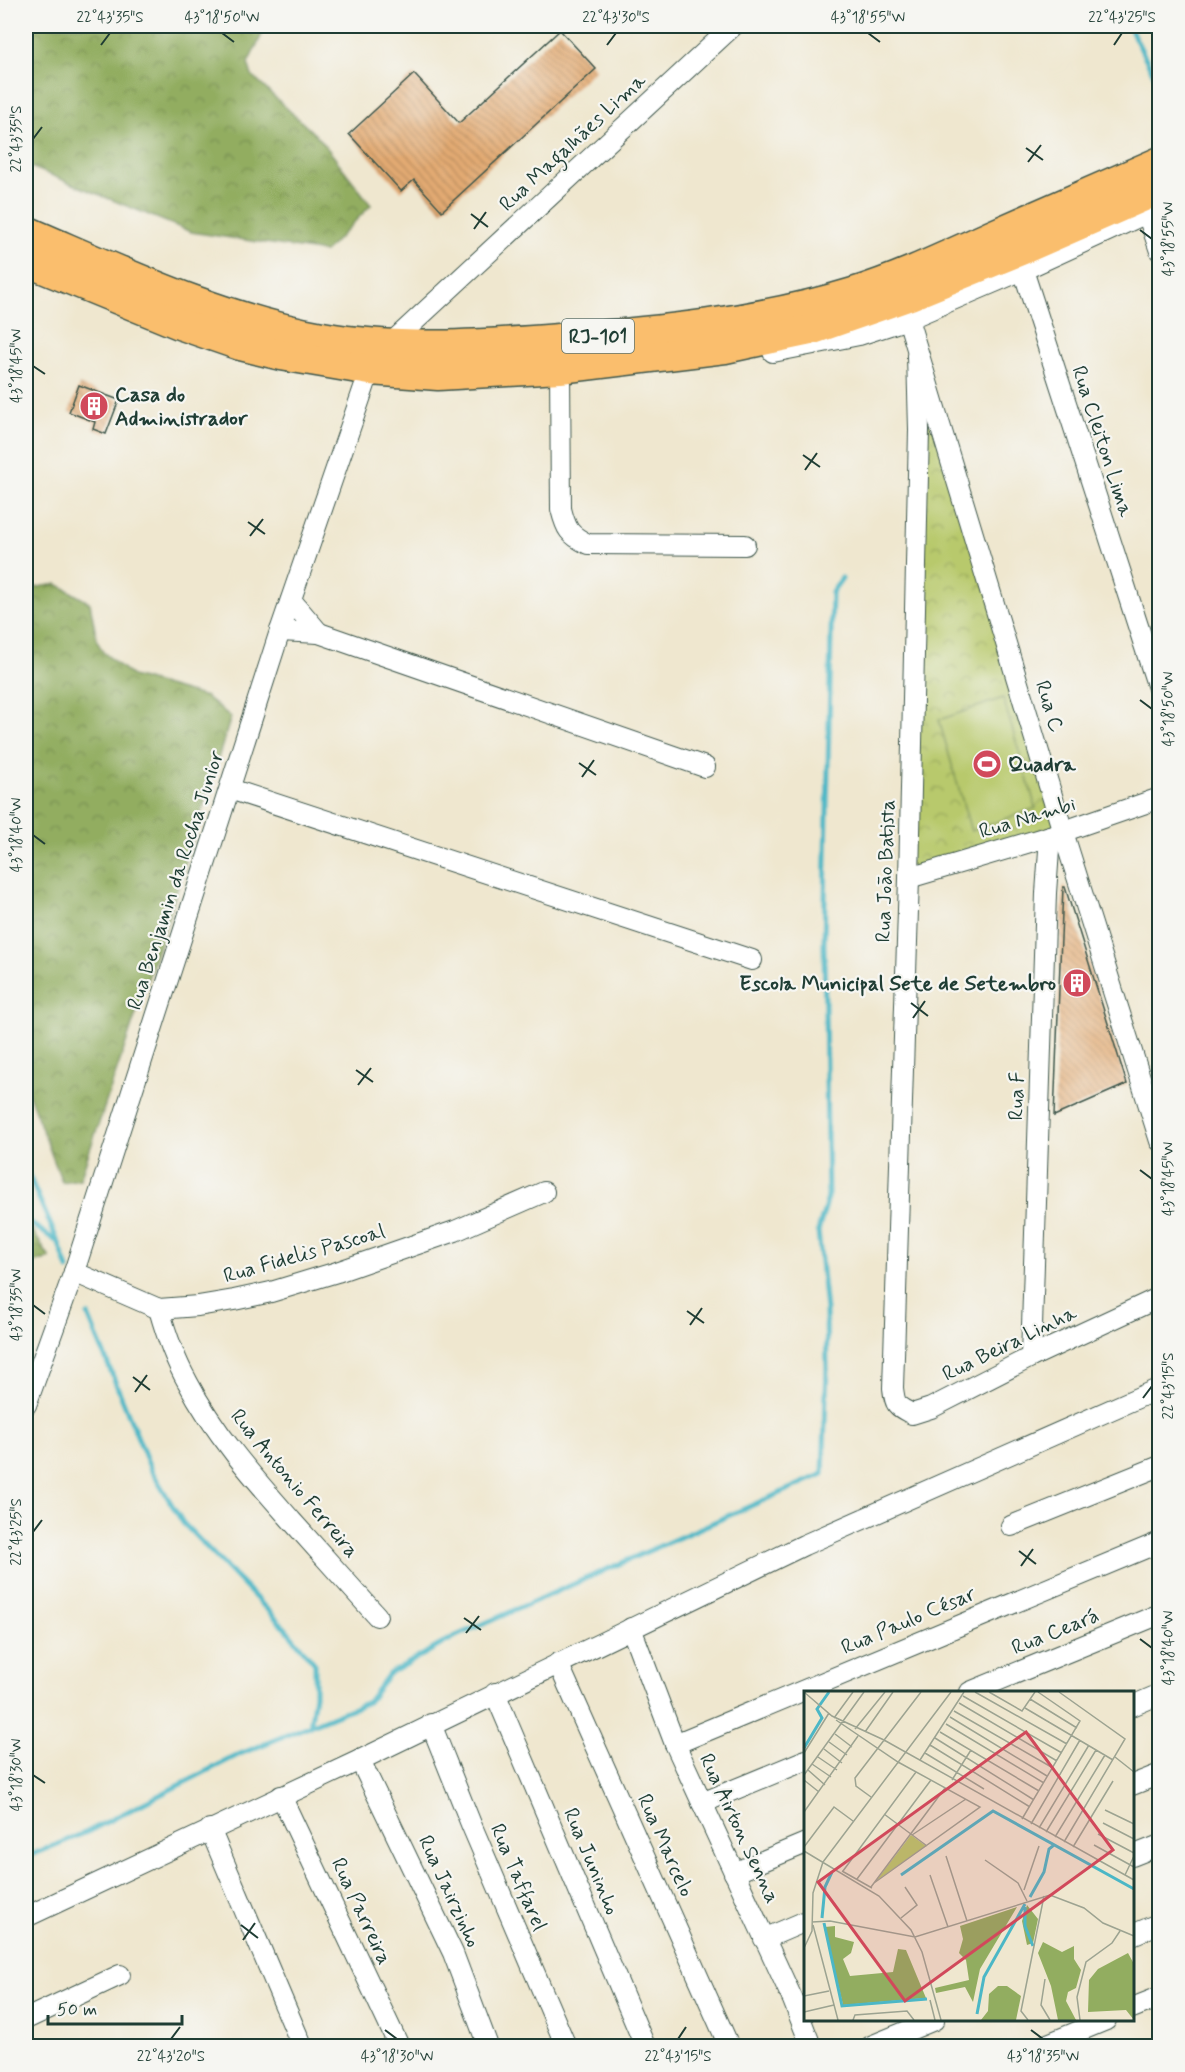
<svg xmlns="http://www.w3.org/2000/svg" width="1185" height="2072" font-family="Mynerve,sans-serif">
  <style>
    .forest { fill: url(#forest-crowns); stroke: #58754a; stroke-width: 1.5 }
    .park { fill: url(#park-crowns); stroke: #6c8350; stroke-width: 1.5 }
    .garden { fill: #b8c96c; stroke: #6c8350; stroke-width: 1.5 }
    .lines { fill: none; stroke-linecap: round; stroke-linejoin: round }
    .stream { stroke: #4bb7c6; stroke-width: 5 }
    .building { fill: url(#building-back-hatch) }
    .minor-casing { stroke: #3e564b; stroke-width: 22 }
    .primary-casing { stroke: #3e564b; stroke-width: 33 }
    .minor { stroke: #fff; stroke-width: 20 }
    .primary { stroke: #fabe6d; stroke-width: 30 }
    .ticks { fill: none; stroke: #1f3d34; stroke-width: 2 }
    .labels { text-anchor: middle; stroke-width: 4.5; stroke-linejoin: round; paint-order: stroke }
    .shield { fill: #f6f6f2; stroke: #60746d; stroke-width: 1.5 }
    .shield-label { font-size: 20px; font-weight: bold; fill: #1f3d34 }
    .street-label { font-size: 21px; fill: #1f3d34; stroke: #f6f6f2 }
    .poi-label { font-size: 21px; font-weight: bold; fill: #1f3d34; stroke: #f6f6f2; text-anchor: start }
    .inset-river { fill: none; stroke: #4bb7c6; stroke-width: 3 }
    .inset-road { fill: none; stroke: #9ca391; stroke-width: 1.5 }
    .view { fill: #d1495b; fill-opacity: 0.15; stroke: #d1495b; stroke-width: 3 }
    .inset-edge { fill: none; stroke: #1f3d34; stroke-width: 3 }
    .neatline { fill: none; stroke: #1f3d34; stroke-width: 2 }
    .ticks-label { font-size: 15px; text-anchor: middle; fill: #1f3d34 }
  </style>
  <defs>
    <pattern id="forest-crowns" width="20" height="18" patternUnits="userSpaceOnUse" patternTransform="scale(1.5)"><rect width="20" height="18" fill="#92ad60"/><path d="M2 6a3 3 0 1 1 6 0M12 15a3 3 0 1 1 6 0" fill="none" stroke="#778e50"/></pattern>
    <pattern id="park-crowns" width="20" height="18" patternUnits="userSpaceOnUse" patternTransform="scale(1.5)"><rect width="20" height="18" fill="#b8c96c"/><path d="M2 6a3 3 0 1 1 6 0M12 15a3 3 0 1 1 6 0" fill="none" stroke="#95a45a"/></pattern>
    <pattern id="building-back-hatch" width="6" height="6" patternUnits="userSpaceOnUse" patternTransform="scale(1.5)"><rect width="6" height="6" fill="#e3aa72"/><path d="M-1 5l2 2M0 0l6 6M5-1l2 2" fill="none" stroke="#b78c5e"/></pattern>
  </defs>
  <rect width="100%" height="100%" fill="#f6f6f2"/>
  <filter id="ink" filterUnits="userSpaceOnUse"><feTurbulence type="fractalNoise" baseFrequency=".0167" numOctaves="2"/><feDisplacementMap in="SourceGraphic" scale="12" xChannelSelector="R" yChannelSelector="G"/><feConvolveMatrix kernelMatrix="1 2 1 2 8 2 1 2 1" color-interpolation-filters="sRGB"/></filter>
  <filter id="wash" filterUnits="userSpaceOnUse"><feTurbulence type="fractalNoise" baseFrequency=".008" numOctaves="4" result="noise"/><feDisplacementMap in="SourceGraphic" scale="24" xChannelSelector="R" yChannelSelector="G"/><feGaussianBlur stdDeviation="1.35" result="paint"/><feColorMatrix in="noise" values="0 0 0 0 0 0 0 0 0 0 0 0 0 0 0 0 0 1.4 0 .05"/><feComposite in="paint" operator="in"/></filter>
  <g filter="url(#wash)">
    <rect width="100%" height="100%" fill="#efe7cf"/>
    <g class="forest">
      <polygon points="26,26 266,26 248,63 252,76 321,140 371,205 325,252 191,232 26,165"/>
      <polygon points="57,584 90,603 97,641 103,652 132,676 206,697 231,717 166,925 80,1179 62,1182 26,1087 26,589"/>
      <polygon points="26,1221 50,1258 26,1265"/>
    </g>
    <polygon class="park" points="925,380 1057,828 909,875"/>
    <polygon class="garden" points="1003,698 1036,808 971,831 939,720"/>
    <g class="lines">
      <g class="stream">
        <polyline points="1129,26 1160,86"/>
        <polyline points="26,1169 59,1244 68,1269"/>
        <polyline points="26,1220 59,1243"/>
        <polyline points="88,1315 151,1470 183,1523 286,1629 315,1664 315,1695 310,1726"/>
        <polyline points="26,1857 87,1832 240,1754 368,1702 389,1674 456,1636 823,1474 827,1368 826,1310 818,1231 828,1198 824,945 832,592 842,578"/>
      </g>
    </g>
    <g id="blocks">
      <g class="building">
        <polygon points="560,30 596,69 442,211 414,180 401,191 349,134 414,74 459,123"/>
        <polygon points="79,385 119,400 106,434 93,429 95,422 69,412"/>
        <polygon points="1063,887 1065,887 1127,1084 1054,1116"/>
      </g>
    </g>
  </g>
  <g filter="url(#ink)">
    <use href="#blocks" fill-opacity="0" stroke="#3e564b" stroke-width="1.5"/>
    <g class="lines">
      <g class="minor-casing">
        <g id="minor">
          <polyline points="1147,213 1160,251"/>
          <polyline points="1023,270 1160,694"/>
          <polyline points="908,319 1063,832 1160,1141"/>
          <polyline points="773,352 859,335 908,319 1023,270 1147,213 1160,205"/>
          <path d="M917,355L919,430L909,878L893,1388C895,1405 896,1406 912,1414L931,1408L1031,1357L1160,1297"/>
          <path d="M560,368L561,509C566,529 569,535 588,544L745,545"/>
          <polyline points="291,600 319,633"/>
          <polyline points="280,631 319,633 705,767"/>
          <polyline points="230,789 752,960"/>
          <polyline points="909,878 1050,836 1160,798"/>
          <polyline points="74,1272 159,1309 198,1306 234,1300 271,1292 337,1272 455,1231 544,1192"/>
          <path d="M159,1309C166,1334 174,1358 187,1381C214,1433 253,1477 291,1520C320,1552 348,1584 377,1616"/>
          <polyline points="1031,1357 1046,893 1050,836"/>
          <polyline points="26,1405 74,1272 280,631 370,370 389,345 733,26"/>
          <polyline points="1011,1526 1160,1466"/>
          <polyline points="631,1628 675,1744 793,2000 811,2046"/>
          <polyline points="558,1663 729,2046"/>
          <polyline points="970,1692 1160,1614"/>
          <polyline points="495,1693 645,2046"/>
          <polyline points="1132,1706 1160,1694"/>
          <polyline points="431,1724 471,1824 566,2046"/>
          <polyline points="675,1744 1160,1542"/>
          <polyline points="360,1760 453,1953 488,2046"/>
          <polyline points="1132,1785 1160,1774"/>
          <polyline points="281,1796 399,2046"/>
          <polyline points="702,1803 806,1760"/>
          <polyline points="210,1829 302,2046"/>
          <polyline points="1132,1856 1160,1845"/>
          <polyline points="734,1873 806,1843"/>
          <polyline points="26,1917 360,1760 804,1545 1160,1388"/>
          <polyline points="1132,1935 1160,1923"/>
          <polyline points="764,1939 806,1921"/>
          <polyline points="1132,2008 1160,1997"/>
          <polyline points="26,2019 120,1975"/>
          <polyline points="871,2046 934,2020"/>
          <polyline points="1043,2046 1106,2020"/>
        </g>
      </g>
      <g class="primary-casing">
        <g id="primary">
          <path d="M26,231C122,272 218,318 322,337C400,351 481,345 559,339C658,332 758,322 853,293C899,279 947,256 991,236C1047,211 1103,187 1160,162"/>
          <polyline points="26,261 182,325 240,345 281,355 370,370 438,375 560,368 725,348 810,330 910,295 1023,249 1160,189"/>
        </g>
      </g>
      <use href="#minor" class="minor"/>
      <use href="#primary" class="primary"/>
    </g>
  </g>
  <path class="ticks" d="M222,33L234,42M868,33L880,42M101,45L110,33M607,45L616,33M1114,45L1122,33M33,139L42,127M1026,148L1043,160M1028,162L1041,145M471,214L488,227M474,229L486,212M1140,230L1152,239M33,366L45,374M803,455L820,467M805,470L817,453M248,522L265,534M250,536L263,519M1140,700L1152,709M579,763L596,775M582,777L594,760M33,835L45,844M911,1003L928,1016M913,1018L925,1001M356,1070L373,1082M358,1085L371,1068M1140,1170L1152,1179M33,1305L45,1314M687,1311L704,1323M690,1325L702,1308M133,1377L150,1390M135,1392L147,1375M1143,1398L1152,1386M33,1532L42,1520M1019,1551L1036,1564M1021,1566L1033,1549M464,1618L481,1630M466,1633L479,1616M1140,1639L1152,1648M33,1775L45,1783M241,1925L258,1938M243,1940L255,1923M385,2030L397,2039M1031,2030L1043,2039M171,2039L180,2027M678,2039L686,2027"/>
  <defs>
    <g id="building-disc" transform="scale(1.5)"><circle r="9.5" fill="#d1495b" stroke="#f6f6f2"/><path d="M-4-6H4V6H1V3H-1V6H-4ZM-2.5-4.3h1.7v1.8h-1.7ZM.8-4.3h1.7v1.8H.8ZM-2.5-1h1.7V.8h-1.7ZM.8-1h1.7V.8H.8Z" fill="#fff"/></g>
    <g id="stadium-disc" transform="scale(1.5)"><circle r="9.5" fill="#d1495b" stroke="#f6f6f2"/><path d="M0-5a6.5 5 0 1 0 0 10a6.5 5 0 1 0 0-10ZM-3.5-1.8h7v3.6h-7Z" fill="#fff"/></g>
  </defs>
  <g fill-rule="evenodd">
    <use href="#building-disc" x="94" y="406"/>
    <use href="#stadium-disc" x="987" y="764"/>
    <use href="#building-disc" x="1077" y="983"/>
  </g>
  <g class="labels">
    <rect class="shield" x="562" y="319" width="72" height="34" rx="4.5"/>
    <g class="shield-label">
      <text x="598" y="343">RJ-101</text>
    </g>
    <g class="street-label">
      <text transform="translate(572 142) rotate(-43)" y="7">Rua Magalhães Lima</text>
      <text transform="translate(1103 441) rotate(72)" y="7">Rua Cleiton Lima</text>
      <text transform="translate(1050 706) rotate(73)" y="7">Rua C</text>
      <text transform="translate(1027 817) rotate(-17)" y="7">Rua Nambi</text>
      <text transform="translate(885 871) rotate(-88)" y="7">Rua Joāo Batista</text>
      <text transform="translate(175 880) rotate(-72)" y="7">Rua Benjamin da Rocha Junior</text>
      <text transform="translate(1016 1096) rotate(-88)" y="7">Rua F</text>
      <text transform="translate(304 1253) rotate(-16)" y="7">Rua Fidelis Pascoal</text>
      <text transform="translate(1009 1343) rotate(-26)" y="7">Rua Beira Linha</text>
      <text transform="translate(295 1483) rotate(50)" y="7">Rua Antonio Ferreira</text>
      <text transform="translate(908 1620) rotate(-23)" y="7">Rua Paulo César</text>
      <text transform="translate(1055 1631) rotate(-22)" y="7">Rua Ceará</text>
      <text transform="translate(740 1828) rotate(65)" y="7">Rua Airton Senna</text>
      <text transform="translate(666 1845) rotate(66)" y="7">Rua Marcelo</text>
      <text transform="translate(592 1861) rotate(67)" y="7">Rua Juninho</text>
      <text transform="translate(519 1877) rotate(67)" y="7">Rua Taffarel</text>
      <text transform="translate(450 1891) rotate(65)" y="7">Rua Jairzinho</text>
      <text transform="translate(362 1911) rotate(65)" y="7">Rua Parreira</text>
    </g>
    <g class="poi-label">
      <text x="115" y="401">Casa do<tspan x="115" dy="24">Administrador</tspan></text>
      <text x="1008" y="771">Quadra</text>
      <text x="1056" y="990" text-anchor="end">Escola Municipal Sete de Setembro</text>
    </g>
  </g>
  <g transform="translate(804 1691)">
    <rect width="330" height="330" fill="#efe7cf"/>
    <path d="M223,214L234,228L229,252L223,254L218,230ZM213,216L176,278L169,311L161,296L132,302L131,297L165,289L162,269L155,262L159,248L156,235ZM31,235V246L50,251L47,262L39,268L46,285L89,281L94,258L102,259L122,307L39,314L21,236ZM239,251L258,261L270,255V268L277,279L272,297L264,301L262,310L272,329H254L247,295L234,262ZM324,262L330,273V329L322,319L284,321L285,289L294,278ZM194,295H203L217,305L212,329H177L184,320L185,303Z" fill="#92ad60"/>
    <path d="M107,144L122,155L72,190Z" fill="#b8c96c"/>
    <path class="inset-river" d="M0,57L18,27L13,18L25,1M97,184L189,120L330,198M226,206L240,181L245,158L250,154M221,216V235L229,255M18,227L21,196L28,181M20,232L38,315L123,308M173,323L180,286L221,213"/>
    <path class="inset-road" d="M0,1L28,25L80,49L330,189M171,1L263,53M185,1L218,20L231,1M255,1L321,48L260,151M159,5L258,62M226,8L273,37M155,12L253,70M221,17L309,69M150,20L249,77M146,26L243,85M30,27L49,1M32,29L94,71L176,116L70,192M142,33L240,92M51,38L81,1M61,41L89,1M136,41L235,100M31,43L48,56M131,47L230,109M25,51L43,64M126,54L226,116M20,58L38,72M0,62L25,22M121,62L180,98M14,66L33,79M311,66L330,81M116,69L160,1M8,73L27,86M4,79L21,94M0,84L60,1M0,89L15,101M148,89L167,59M67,106L52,95L51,87L117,1M301,119L330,133M0,121L54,45M80,123L123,155M218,128L276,30L234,1M299,132L330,148M227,133L276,49M235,137L285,54M242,141L292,59M294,143L330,162M108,144L162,108M251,146L301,64M290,154L330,176M0,156L30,116L49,130M269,156L309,90M0,160L75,205L107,239L118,261L137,329M142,165L163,230M181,169L214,192L223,210M19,171L147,1M38,180L68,197M39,180L112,81M126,184L144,236M321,184L330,165M53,188L127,89M67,196L141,97M220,199L235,155M97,227L113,214L101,196M8,231L26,230L111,246L246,204L280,217L299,232L330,245M9,234L34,329M0,257L8,240L9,202L19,171M241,288L237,314L246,329M0,305L25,300M126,309L131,329M0,321L30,314M49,329L51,324L103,320L110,329M224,329L217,320L240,205M276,329L273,306L282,271L308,252L316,240"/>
    <path class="view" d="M222,41L309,159L101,310L14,191Z"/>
    <rect width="330" height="330" class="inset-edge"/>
  </g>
  <rect width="1185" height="2072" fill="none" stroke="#f6f6f2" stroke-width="66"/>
  <path d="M48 2015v9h134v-9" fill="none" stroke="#1f3d34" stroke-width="3"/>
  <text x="57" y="2015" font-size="18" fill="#1f3d34" stroke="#f6f6f2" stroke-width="4.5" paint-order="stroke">50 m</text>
  <rect x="33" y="33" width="1119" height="2006" class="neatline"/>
  <g class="ticks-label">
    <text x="110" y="22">22°43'35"S</text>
    <text x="222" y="22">43°18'50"W</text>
    <text x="616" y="22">22°43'30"S</text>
    <text x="868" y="22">43°18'55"W</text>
    <text x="1122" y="22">22°43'25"S</text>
    <text transform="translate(16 139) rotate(-90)" y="5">22°43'35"S</text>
    <text transform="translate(1168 239) rotate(-90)" y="5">43°18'55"W</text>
    <text transform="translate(16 366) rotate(-90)" y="5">43°18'45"W</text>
    <text transform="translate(1168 709) rotate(-90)" y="5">43°18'50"W</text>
    <text transform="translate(16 835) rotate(-90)" y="5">43°18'40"W</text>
    <text transform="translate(1168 1179) rotate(-90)" y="5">43°18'45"W</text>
    <text transform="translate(16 1305) rotate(-90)" y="5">43°18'35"W</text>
    <text transform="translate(1168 1386) rotate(-90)" y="5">22°43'15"S</text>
    <text transform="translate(16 1532) rotate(-90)" y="5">22°43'25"S</text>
    <text transform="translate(1168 1648) rotate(-90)" y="5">43°18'40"W</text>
    <text transform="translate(16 1775) rotate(-90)" y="5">43°18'30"W</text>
    <text x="171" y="2061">22°43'20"S</text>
    <text x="397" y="2061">43°18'30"W</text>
    <text x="678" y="2061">22°43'15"S</text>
    <text x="1043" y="2061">43°18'35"W</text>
  </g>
</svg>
